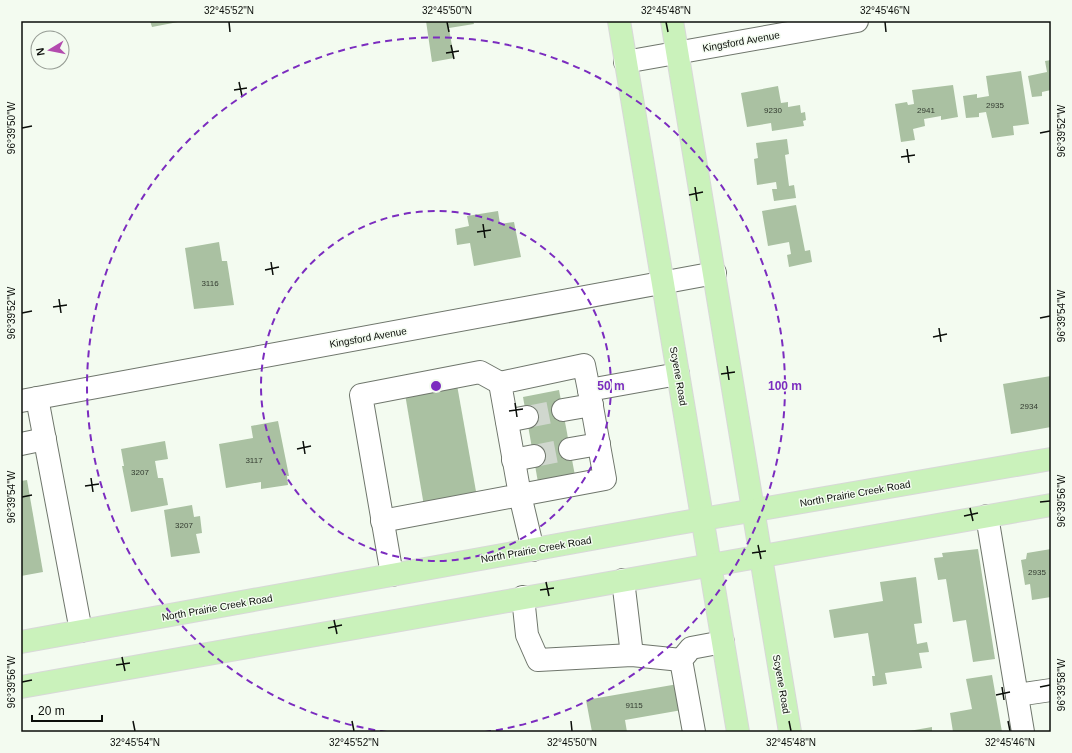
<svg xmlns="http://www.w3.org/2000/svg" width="1072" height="753" font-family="Helvetica,sans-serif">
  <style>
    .building { fill: #aac1a2 }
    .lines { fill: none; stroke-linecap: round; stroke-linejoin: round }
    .minor-tunnel { stroke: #d0d7ce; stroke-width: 22; stroke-dasharray: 22 11; stroke-linecap: butt }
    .minor-casing { stroke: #6f766c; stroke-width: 24 }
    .major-casing { stroke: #d8d8d8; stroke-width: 24 }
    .minor { stroke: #fff; stroke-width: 22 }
    .major { stroke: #caf2bb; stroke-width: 22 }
    .ticks { fill: none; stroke: #0b0e0a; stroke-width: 1.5 }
    .ring { fill: none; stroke: #7b2cbf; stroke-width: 2; stroke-dasharray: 7 5 }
    .labels { text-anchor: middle; stroke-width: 3; stroke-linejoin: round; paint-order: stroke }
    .number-label { font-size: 8px; fill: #333b30 }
    .street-label { font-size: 10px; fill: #0b0e0a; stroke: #f3fbf0 }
    .centre { fill: #7b2cbf; stroke: #f3fbf0; stroke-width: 2 }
    .ring-label { font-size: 12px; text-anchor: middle; font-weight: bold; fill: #7b2cbf; stroke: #f3fbf0; stroke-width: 3; stroke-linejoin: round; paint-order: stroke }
    .neatline { fill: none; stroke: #0b0e0a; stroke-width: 1.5 }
    .ticks-label { font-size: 10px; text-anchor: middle; fill: #0b0e0a }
  </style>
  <rect width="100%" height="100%" fill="#f3fbf0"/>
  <g class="building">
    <polygon points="150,21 178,21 178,22 152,27"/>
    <polygon points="426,21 473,21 474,24 449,28 454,58 432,62"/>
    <polygon points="1051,60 1051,90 1042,92 1042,96 1032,97 1028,76 1047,72 1045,61"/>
    <polygon points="1021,71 1029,124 1013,126 1014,135 992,138 986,112 979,113 979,117 966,118 963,96 977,94 977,98 989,96 986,76"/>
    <polygon points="953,85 958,117 941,120 941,116 924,119 925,126 913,129 915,140 901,142 895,104 907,102 908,105 914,104 912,90"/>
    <polygon points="778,86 781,103 788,102 788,107 800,105 801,113 805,112 806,120 803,121 804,126 772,131 771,123 747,127 741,93"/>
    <polygon points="787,139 789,154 785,155 789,186 794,185 796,198 774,201 772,189 777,189 776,182 757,185 754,159 758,158 756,143"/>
    <polygon points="796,205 805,251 810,250 812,262 789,267 787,255 791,254 789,242 768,246 762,211"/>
    <polygon points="498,211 500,224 514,222 521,257 474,266 470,243 457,245 455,229 469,226 467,216"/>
    <polygon points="219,242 222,261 227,261 234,305 194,309 185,248"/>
    <polygon points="1051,376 1051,427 1011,434 1003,384"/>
    <polygon points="457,385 477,497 424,506 405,394"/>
    <polygon points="559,390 576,481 539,488 523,397"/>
    <polygon points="278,421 289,476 287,476 288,485 261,489 261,482 226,488 219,444 253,438 251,426"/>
    <polygon points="165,441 168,459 155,461 158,478 163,478 168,505 131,512 122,466 124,466 121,449"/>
    <polygon points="27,480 43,572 21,576 21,481"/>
    <polygon points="192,505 194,517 200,516 202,533 196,534 200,553 171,557 164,510"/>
    <polygon points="978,549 995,659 973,662 966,620 953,622 946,579 938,580 934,558 943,557 942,553"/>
    <polygon points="1051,549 1051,597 1032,600 1030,584 1025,585 1021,560 1026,559 1027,553"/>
    <polygon points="916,577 922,623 914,624 917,644 927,642 929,652 919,653 922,668 885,673 887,684 873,686 872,676 875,676 868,633 834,638 829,610 883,601 880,582"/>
    <polygon points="992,675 1002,732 953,732 950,713 972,709 966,679"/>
    <polygon points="678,684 682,710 625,720 627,732 592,732 586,700"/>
    <polygon points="932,727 932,732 910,732 909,731"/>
  </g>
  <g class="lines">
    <g class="minor-tunnel">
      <polyline points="527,417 563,410"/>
      <polyline points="534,456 570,449"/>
    </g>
    <g class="minor-casing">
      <g id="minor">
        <polyline points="625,62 857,21"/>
        <polyline points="37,398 81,631"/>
        <polyline points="21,401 715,273"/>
        <polyline points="563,410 592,405"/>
        <polyline points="507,421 527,417"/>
        <polyline points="21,444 45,439"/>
        <polyline points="570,449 599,444"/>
        <polyline points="513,460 534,456"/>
        <polyline points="987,516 1023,732"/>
        <polyline points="382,521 520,495 500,383 584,365 589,390"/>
        <polyline points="533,550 520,495 605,479 589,390 678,374"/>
        <polyline points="392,575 361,395 480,372 500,383"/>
        <polyline points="623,580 632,655"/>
        <polyline points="523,597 527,635 538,660 632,655 681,660"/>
        <polyline points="1017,695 1051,690"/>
        <polyline points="694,732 681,660 691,648 723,642"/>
      </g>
    </g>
    <g class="major-casing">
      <g id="major">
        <polyline points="619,21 738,732"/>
        <polyline points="672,21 790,732"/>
        <polyline points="21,642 674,524 1051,459"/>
        <polyline points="21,687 1051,505"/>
      </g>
    </g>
    <use href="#minor" class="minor"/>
    <use href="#major" class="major"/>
  </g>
  <path class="ticks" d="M229,22L230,32M447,22L449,32M666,22L668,32M885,22L886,32M451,45L454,59M446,53L459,51M239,82L242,96M234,90L247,88M22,128L32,126M1040,133L1050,131M907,149L909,163M901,157L915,155M695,187L697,201M689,195L703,192M483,224L485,238M477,232L491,230M271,262L273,275M265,270L279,267M59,299L61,313M53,307L67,305M22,313L32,311M1040,318L1050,316M939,328L941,342M933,337L947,334M727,366L729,380M721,374L735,372M515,403L517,417M509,411L523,409M303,441L305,454M297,449L311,446M91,478L93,492M85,486L99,484M22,497L32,495M1040,502L1050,501M970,508L973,521M964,516L978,513M758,545L761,559M752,553L766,551M546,582L549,596M540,590L554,588M334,620L337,634M328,628L342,625M122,657L125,671M116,665L130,663M22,682L32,680M1002,687L1004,700M1040,687L1050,685M996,695L1010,692M133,721L135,731M352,721L354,731M571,721L572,731M789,721L791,731M1008,721L1010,731"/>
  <g class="ring">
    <circle cx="436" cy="386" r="175"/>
    <path d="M387 732A349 349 0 1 1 485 732"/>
  </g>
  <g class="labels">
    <g class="number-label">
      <text x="995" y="108">2935</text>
      <text x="773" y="113">9230</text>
      <text x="926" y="113">2941</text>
      <text x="210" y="286">3116</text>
      <text x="1029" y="409">2934</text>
      <text x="254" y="463">3117</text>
      <text x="140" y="475">3207</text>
      <text x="184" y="528">3207</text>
      <text x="1037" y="575">2935</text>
      <text x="634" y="708">9115</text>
    </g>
    <g class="street-label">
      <text transform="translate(741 41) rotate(-10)" y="4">Kingsford Avenue</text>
      <text transform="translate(368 337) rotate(-10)" y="4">Kingsford Avenue</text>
      <text transform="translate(679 376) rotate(80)" y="4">Scyene Road</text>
      <text transform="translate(855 493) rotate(-10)" y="4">North Prairie Creek Road</text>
      <text transform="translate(536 549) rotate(-10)" y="4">North Prairie Creek Road</text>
      <text transform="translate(217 607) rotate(-10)" y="4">North Prairie Creek Road</text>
      <text transform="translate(782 684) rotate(80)" y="4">Scyene Road</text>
    </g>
  </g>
  <circle cx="436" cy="386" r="6" class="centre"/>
  <g class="ring-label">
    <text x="611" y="390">50 m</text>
    <text x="785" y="390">100 m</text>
  </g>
  <rect width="1072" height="753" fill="none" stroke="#f3fbf0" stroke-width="44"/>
  <g transform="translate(50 50) rotate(260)"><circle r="19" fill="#f3fbf0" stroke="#969c94"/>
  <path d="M0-3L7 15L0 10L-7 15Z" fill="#b34bae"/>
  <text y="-6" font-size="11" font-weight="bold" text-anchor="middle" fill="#0b0e0a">N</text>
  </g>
  <path d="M32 715v6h70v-6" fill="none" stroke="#0b0e0a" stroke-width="2"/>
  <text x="38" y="715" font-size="12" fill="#0b0e0a" stroke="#f3fbf0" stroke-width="3" paint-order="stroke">20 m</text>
  <rect x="22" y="22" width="1028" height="709" class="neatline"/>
  <g class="ticks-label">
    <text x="229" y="14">32°45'52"N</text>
    <text x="447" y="14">32°45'50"N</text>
    <text x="666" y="14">32°45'48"N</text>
    <text x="885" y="14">32°45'46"N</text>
    <text transform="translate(11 128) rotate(-90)" y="4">96°39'50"W</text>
    <text transform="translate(1061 131) rotate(-90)" y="4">96°39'52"W</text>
    <text transform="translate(11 313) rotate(-90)" y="4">96°39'52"W</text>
    <text transform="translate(1061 316) rotate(-90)" y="4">96°39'54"W</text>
    <text transform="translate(11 497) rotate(-90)" y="4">96°39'54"W</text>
    <text transform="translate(1061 501) rotate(-90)" y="4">96°39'56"W</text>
    <text transform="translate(11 682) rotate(-90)" y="4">96°39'56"W</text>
    <text transform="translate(1061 685) rotate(-90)" y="4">96°39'58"W</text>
    <text x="135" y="746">32°45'54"N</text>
    <text x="354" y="746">32°45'52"N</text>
    <text x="572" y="746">32°45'50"N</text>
    <text x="791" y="746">32°45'48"N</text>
    <text x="1010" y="746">32°45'46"N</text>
  </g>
</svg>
